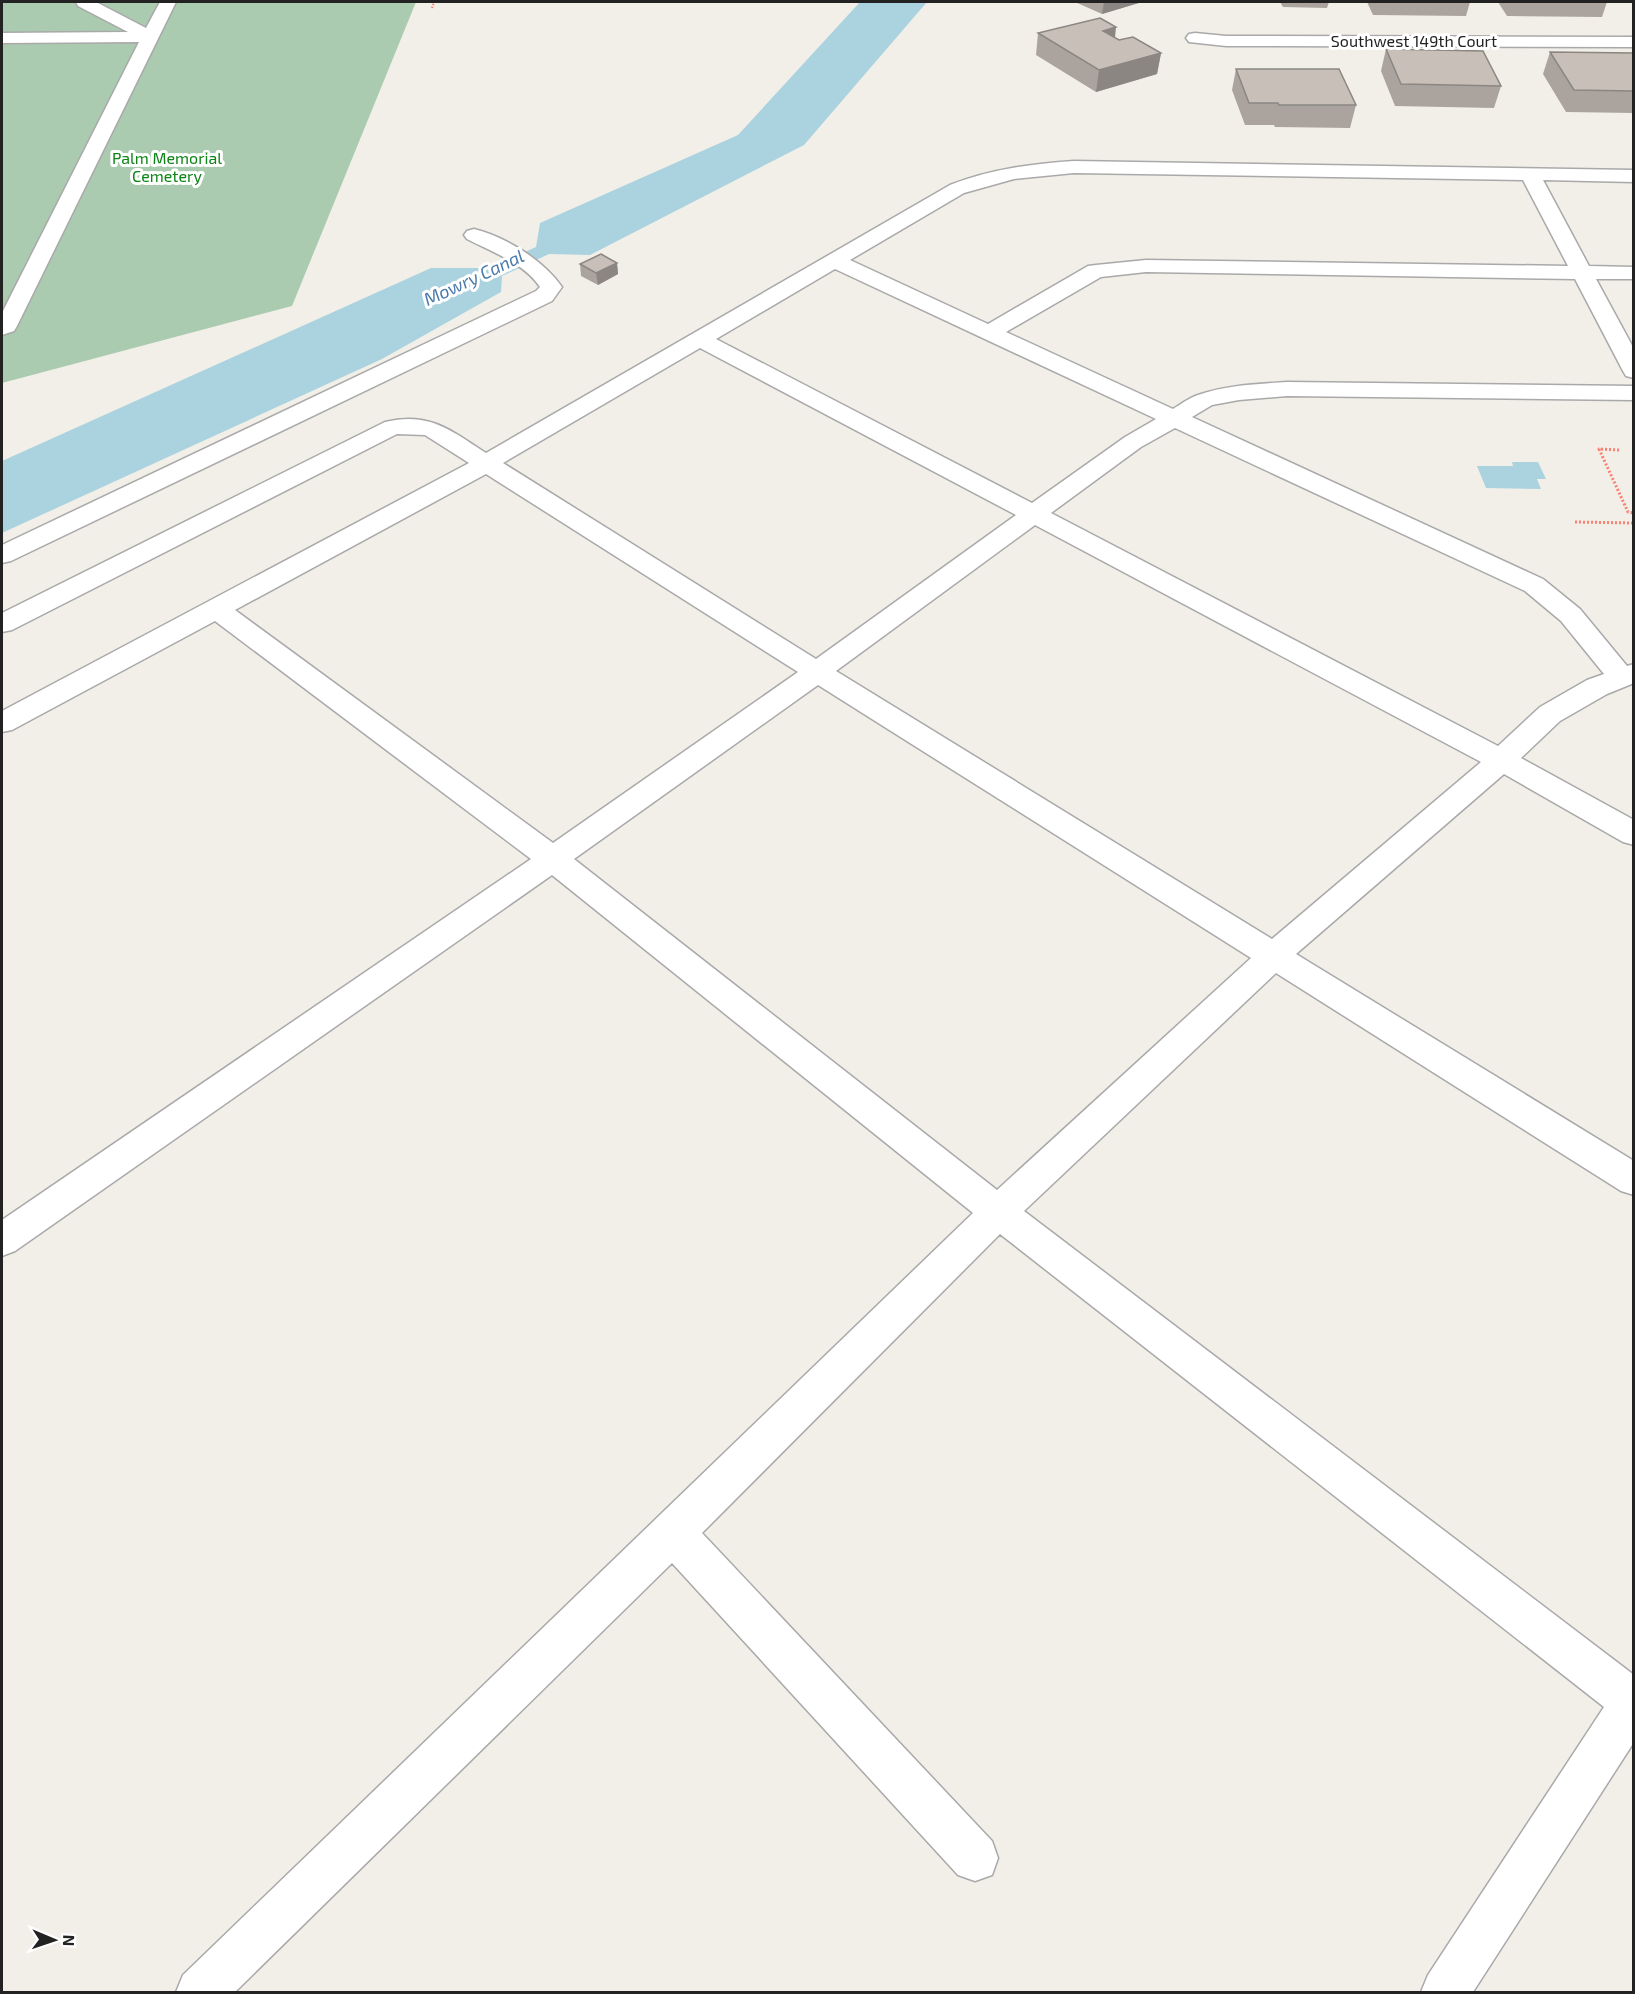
<svg xmlns="http://www.w3.org/2000/svg" width="1635" height="1994" font-family="'Exo 2',sans-serif">
  <style>
    .cemetery { fill: #aacbaf }
    .water { fill: #aad3df }
    .lines { fill: none; stroke-linecap: round; stroke-linejoin: round }
    .minor-casing { stroke: #a9a9a9; stroke-width: 3 }
    .path-far1 { stroke: #fa8072; stroke-width: 2; stroke-dasharray: 1.5 1.5; stroke-linecap: butt }
    .path { stroke: #fa8072; stroke-width: 3; stroke-dasharray: 2 2; stroke-linecap: butt }
    .minor { fill: #fff; fill-rule: evenodd }
    .wall { fill: #aba49e }
    .shaded-wall { fill: #8b8681 }
    .building { fill: #c7bfb8; stroke: #8b8681; stroke-width: 1.5 }
    .labels { text-anchor: middle; stroke-width: 6; stroke-linejoin: round; paint-order: stroke }
    .far-street-label { font-size: 16px; fill: #222; stroke: #fff }
    .far-park-label { font-size: 16px; fill: #0c8416; stroke: #fff }
    .far-water-label { font-size: 18px; font-style: italic; fill: #4a7aab; stroke: #fff }
  </style>
  <rect width="100%" height="100%" fill="#f2efe9"/>
  <polygon class="cemetery" points="2,2 416,2 292,306 2,383"/>
  <g class="water">
    <polygon points="860,2 927,2 804,145 590,255 549,254 502,276 501,292 382,359 2,533 2,461 431,268 489,268 536,247 540,223 738,135"/>
    <polygon points="1512,462 1538,462 1546,479 1537,479 1541,489 1486,488 1477,466 1513,466"/>
  </g>
  <g class="lines">
    <g class="minor-casing">
      <g id="minor">
        <polygon points="76,2 96,2 146,28 160,2 176,2 17,326 14,331 2,335 2,313 139,42 2,43 2,33 128,32 78,6"/>
        <polygon points="1195,33 1226,36 1634,37 1634,47 1226,46 1189,42 1186,38 1189,34"/>
        <path d="M1074,161L1634,170V182L1543,180L1589,266L1634,267V279H1596L1634,349V378L1626,376L1623,371L1575,279L1146,272L1101,277L1006,332L1173,409C1181,404 1189,398 1198,395C1226,385 1258,384 1287,382L1634,386V400L1287,396L1239,400L1212,405L1192,417L1543,579L1580,609L1627,666L1634,664V683L1607,694L1560,721L1521,758L1634,820V845L1623,842L1504,774L1296,954L1634,1161V1195L1621,1191L1276,973L1024,1211L1634,1675V1742L1473,1992H1421L1428,1975L1604,1707L1000,1234L702,1533L992,1841L998,1858L992,1875L975,1881L958,1875L672,1563L235,1992H176L183,1975L973,1213L552,875L15,1251L2,1256V1220L531,859L215,621L12,730L2,732V711L469,463L425,435L397,434L12,630L2,632V613L385,422C429,411 452,431 486,453L950,185C990,169 1031,164 1074,161ZM1074,173L1523,180L1568,266L1146,260L1096,265L1088,266L988,324L850,260L964,193L1014,179ZM835,269L1156,419L1125,437L1032,503L716,339ZM700,348L1016,515L816,659L503,463ZM1175,428L1525,591L1561,621L1604,674L1587,680L1540,707L1498,746L1051,513L1141,447ZM486,474L798,672L553,843L235,610ZM1035,525L1481,762L1272,939L836,671ZM818,685L1251,958L997,1190L574,859Z"/>
        <path d="M474,229C506,237 543,260 562,287L552,301L11,561L2,563V545L536,291L540,287C524,263 492,252 467,239L464,235L467,231Z"/>
      </g>
    </g>
    <polyline class="path-far1" points="432,8 434,2"/>
    <g class="path">
      <polyline points="1619,450 1599,449 1628,512 1634,513"/>
      <polyline points="1575,522 1634,523"/>
    </g>
    <use href="#minor" class="minor"/>
  </g>
  <g class="wall">
    <polygon points="1075,2 1142,2 1102,14"/>
    <polygon points="1280,2 1329,2 1327,8 1283,7"/>
    <polygon points="1367,2 1470,2 1466,16 1373,15"/>
    <polygon points="1498,2 1607,2 1602,17 1507,16"/>
    <polygon points="1038,33 1115,38 1119,40 1161,53 1157,74 1096,92 1036,55"/>
    <polygon points="1386,49 1501,86 1494,108 1395,106 1381,71"/>
    <polygon points="1550,52 1634,53 1634,113 1566,112 1543,74"/>
    <polygon points="1236,69 1356,105 1350,128 1275,127 1274,125 1245,125 1232,90"/>
    <polygon points="617,263 618,274 598,285 581,276 580,264"/>
  </g>
  <g class="shaded-wall">
    <polygon points="1104,2 1142,2 1102,14"/>
    <polygon points="1116,27 1114,48 1103,31"/>
    <polygon points="1161,53 1157,74 1096,92 1099,70"/>
    <polygon points="617,263 618,274 598,285 596,273"/>
  </g>
  <g class="building">
    <polygon points="1100,18 1116,27 1103,31 1119,40 1133,37 1161,53 1099,70 1038,33"/>
    <polygon points="1386,49 1483,51 1501,86 1401,84"/>
    <polygon points="1550,52 1634,53 1634,91 1574,90"/>
    <polygon points="1236,69 1339,69 1356,105 1279,105 1278,103 1249,103"/>
    <polygon points="601,254 617,263 596,273 580,264"/>
  </g>
  <g class="labels">
    <g class="far-street-label">
      <text x="1414" y="47">Southwest 149th Court</text>
    </g>
    <g class="far-park-label">
      <text x="167" y="164">Palm Memorial<tspan x="167" dy="18">Cemetery</tspan></text>
    </g>
    <g class="far-water-label">
      <text transform="translate(474 278) rotate(-25)" y="6">Mowry Canal</text>
    </g>
  </g>
  <rect width="1635" height="1994" fill="none" stroke="#222222" stroke-width="6"/>
  <g transform="translate(54 1940) rotate(92)" stroke="#ffffff" stroke-width="4.5" paint-order="stroke">
  <path d="M0-4.5L10 22L0 15L-10 22Z" fill="#222222"/>
  <text y="-9" font-size="16" font-weight="bold" text-anchor="middle" fill="#222222">N</text>
  </g>
</svg>
